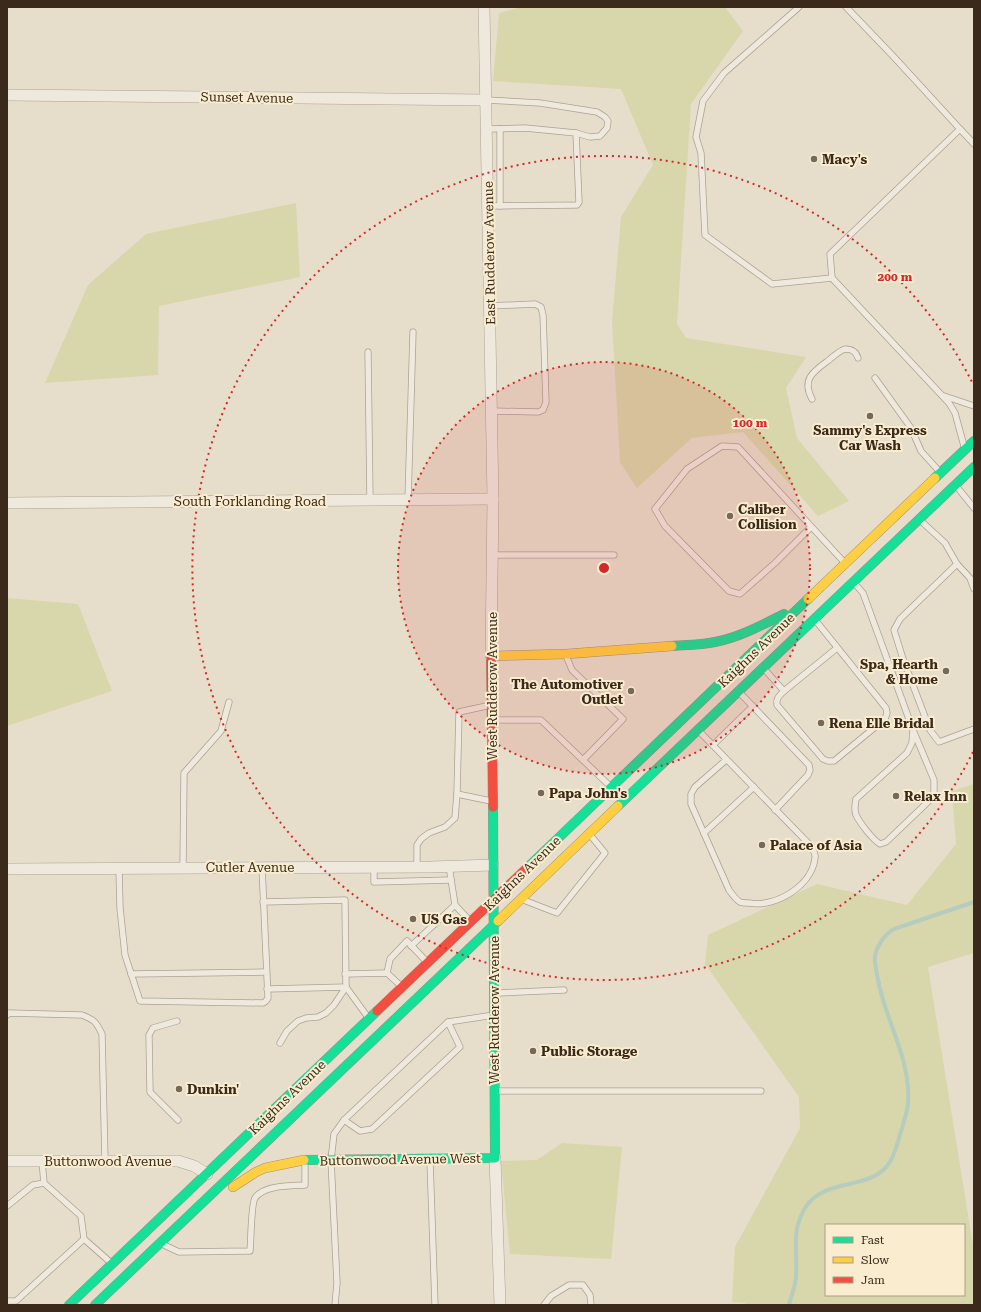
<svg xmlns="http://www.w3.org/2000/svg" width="981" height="1312" font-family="'Roboto Serif',serif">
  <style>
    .green { fill: #d7d7ab; fill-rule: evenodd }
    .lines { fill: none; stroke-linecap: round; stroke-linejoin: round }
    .stream { stroke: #b6ccbe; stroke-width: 4 }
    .lane-casing { stroke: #aba294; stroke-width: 7 }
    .street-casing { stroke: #aba294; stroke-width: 12 }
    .fast-casing { stroke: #9b9284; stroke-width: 10 }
    .slow-casing { stroke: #9b9284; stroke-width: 10 }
    .jam-casing { stroke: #9b9284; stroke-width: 10 }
    .lane { stroke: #eee8dd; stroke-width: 5.5 }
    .street { stroke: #eee8dd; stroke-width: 11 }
    .fast { stroke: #16e098; stroke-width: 9 }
    .slow { stroke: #ffcf43; stroke-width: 9 }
    .jam { stroke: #f24e42; stroke-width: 9 }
    .ring { fill: none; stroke: #d62828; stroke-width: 2; stroke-dasharray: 2 4 }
    .poi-dot { fill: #776959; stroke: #f9eccf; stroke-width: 1.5 }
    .labels { text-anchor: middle; stroke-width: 4; stroke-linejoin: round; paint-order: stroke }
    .street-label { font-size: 13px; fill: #3b2a1b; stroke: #f9eccf }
    .poi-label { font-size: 13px; font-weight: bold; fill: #3b2a1b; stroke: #f9eccf; text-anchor: start }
    .centre { fill: #d62828; stroke: #f9eccf; stroke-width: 2 }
    .ring-label { font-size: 12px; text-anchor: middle; font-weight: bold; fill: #d62828; stroke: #f9eccf; stroke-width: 4; stroke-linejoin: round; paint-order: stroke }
  </style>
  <rect width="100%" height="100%" fill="#e6decb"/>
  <g class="green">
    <polygon points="521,7 725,7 743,31 691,104 677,324 686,338 806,357 786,388 797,438 849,501 818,516 743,432 692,438 637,488 620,463 612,321 621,217 653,165 621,89 493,81 499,13"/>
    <polygon points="296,203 300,277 159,306 158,375 45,383 88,285 146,234"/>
    <polygon points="7,598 78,604 112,691 7,726"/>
    <path d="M974,784V953L928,967L974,1252V1305H745V1303L732,1302L735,1247L800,1128L799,1097L705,964L708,935L817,884L907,905L956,844L952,791ZM826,1225H964V1295H826Z"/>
    <polygon points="562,1143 622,1147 611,1259 510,1254 501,1161 537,1160"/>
  </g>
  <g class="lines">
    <path class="stream" d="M789,1305C791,1295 796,1286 796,1276C798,1249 790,1230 807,1205C826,1179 869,1189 887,1166C894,1158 896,1148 899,1138C902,1127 907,1115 908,1103C911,1063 889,1026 880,989C878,978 874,966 875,956C877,945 885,934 894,929L974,902"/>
    <g class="lane-casing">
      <g id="lane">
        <polyline points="799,7 724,73 703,101 696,137 701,153 705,235 772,284 832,278"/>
        <polyline points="846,7 893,56 960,129"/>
        <polyline points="486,100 540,103 597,112 605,117 608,121 607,128 600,136 590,137 576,133 525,128 487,129"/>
        <polyline points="500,129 500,206"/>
        <polyline points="488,206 577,205 579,202 576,133"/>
        <polyline points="490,306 535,304 541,307 543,315 546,402 543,410 538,412 492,411"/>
        <polyline points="368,352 370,500"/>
        <polyline points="875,378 911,428 921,451 939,471"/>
        <polyline points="944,396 974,406"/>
        <path d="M812,399C801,379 814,371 829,360C834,356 839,351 845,349C852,349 856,351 858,358"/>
        <polyline points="964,446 955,413 949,403 832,278 830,254 960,129 974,144"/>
        <polyline points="957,487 974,508"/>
        <polyline points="408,500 413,332"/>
        <polyline points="921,521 945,543 957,564 970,578 974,589"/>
        <polyline points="811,527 775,563 740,594 729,591 665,526 655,509 687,469 722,446 738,447 843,561"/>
        <polyline points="493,555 614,555"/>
        <polyline points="957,564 900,619 894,630 903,659 930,730 939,742 974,729"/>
        <path d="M856,585L863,593L913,730L934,780V792L931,799L886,842L880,844C872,839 860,823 856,815C854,810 855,804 856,799L907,753L912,743L913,730"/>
        <polyline points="567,658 572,670 623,719 583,760"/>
        <path d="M766,671L784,691C779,696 776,698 777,705L823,759L828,761H834L885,719L887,713L886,708L816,621"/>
        <polyline points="784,691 837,648"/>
        <polyline points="741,694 809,765 810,770 808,775 775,810"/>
        <polyline points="494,720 541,720 609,785"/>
        <path d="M700,732L811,846C813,850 816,854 815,858C812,886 775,908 749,903C747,903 742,903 740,902C736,900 732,894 729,890L691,804V794L695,787L726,760"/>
        <polyline points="713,745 753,706"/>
        <polyline points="491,801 457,794 459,712 491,705"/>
        <polyline points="704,833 754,787"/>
        <polyline points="449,866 455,905 469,920"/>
        <polyline points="374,867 374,882 451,880"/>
        <polyline points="417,867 417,845 421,839 429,833 445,827 455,818 457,794"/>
        <polyline points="119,868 120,908 125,955 140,1001 263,1003 266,1001 268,998 262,867"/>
        <polyline points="183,868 184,773 221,731 229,702"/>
        <polyline points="526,901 557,913 605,853 591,836"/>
        <polyline points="263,902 345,900 346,987 334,1005 326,1013 318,1017 306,1018 298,1021 287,1031 280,1043"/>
        <polyline points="411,946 455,905"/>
        <polyline points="387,973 390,959 407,941 425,960"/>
        <polyline points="131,974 266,972"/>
        <polyline points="345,974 387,973 400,985"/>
        <polyline points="267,989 346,987 367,1016"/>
        <polyline points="497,993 564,990"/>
        <path d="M7,1015L9,1013L82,1015C95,1020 96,1022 102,1034L105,1161"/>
        <polyline points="177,1021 153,1028 149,1035 150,1092 178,1120"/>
        <polyline points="495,1091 761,1091"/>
        <polyline points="344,1120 360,1131 372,1129 460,1047 448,1022"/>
        <polyline points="42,1161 44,1183 81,1216 84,1239 109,1261"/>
        <polyline points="430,1161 435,1305"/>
        <polyline points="7,1206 33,1185 44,1183"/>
        <path d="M164,1245L179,1252L250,1251C251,1242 251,1204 255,1198C264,1185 290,1186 305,1185V1164"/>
        <polyline points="7,1301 16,1301 84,1239"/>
        <polyline points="335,1305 337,1283 331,1160 334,1134 344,1120 448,1022 494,1015"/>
        <polyline points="544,1305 551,1296 569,1285 583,1285 590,1295 591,1305"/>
      </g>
    </g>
    <g class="street-casing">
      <g id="street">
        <polyline points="484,7 493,499 491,656"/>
        <polyline points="7,95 486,100"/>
        <polyline points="7,503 493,499"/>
        <polyline points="7,869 431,867 493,865"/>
        <polyline points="495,1158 500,1305"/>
        <polyline points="7,1161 178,1161 194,1166 207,1174"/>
      </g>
    </g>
    <g class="fast-casing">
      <g id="fast">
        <polyline points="935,478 974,441"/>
        <path d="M672,646C686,645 701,645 715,642C740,637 762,625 784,614"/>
        <polyline points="618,806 974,467"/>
        <polyline points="527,868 808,599"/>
        <polyline points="304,1160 495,1158 493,807"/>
        <polyline points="69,1305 377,1011"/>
        <polyline points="95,1305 498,921"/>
      </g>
    </g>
    <g class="slow-casing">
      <g id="slow">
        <polyline points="808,599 935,478"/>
        <polyline points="491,656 566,654 672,646"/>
        <polyline points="498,921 618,806"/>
        <polyline points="233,1187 256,1172 265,1168 304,1160"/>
      </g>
    </g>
    <g class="jam-casing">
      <g id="jam">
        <polyline points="491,656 493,807"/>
        <polyline points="377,1011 527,868"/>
      </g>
    </g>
    <use href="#lane" class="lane"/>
    <use href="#street" class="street"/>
    <use href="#fast" class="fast"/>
    <use href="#slow" class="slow"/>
    <use href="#jam" class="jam"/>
  </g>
  <circle cx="604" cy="568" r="206" fill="#d62828" fill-opacity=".12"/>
  <g class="ring">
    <circle cx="604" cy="568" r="206"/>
    <path d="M973 752A412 412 0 1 1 973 384"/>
  </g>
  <g class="poi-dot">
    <circle cx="814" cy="159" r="4"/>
    <circle cx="870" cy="416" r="4"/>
    <circle cx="730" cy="516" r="4"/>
    <circle cx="946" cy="671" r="4"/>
    <circle cx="631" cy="691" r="4"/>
    <circle cx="821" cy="723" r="4"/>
    <circle cx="541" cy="793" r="4"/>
    <circle cx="896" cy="796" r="4"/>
    <circle cx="762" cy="845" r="4"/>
    <circle cx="413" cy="919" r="4"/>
    <circle cx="533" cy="1051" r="4"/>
    <circle cx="179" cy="1089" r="4"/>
  </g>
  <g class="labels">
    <g class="street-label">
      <text transform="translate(247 97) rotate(1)" y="5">Sunset Avenue</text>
      <text transform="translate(489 253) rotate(-91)" y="5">East Rudderow Avenue</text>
      <text x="250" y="506">South Forklanding Road</text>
      <text transform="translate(756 650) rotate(-44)" y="5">Kaighns Avenue</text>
      <text transform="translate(492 686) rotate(-90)" y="5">West Rudderow Avenue</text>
      <text x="250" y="872">Cutler Avenue</text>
      <text transform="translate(522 873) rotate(-44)" y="5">Kaighns Avenue</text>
      <text transform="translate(494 1010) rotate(-90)" y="5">West Rudderow Avenue</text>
      <text transform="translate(287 1097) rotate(-44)" y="5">Kaighns Avenue</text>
      <text transform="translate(400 1159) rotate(-1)" y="5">Buttonwood Avenue West</text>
      <text x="108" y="1166">Buttonwood Avenue</text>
    </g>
    <g class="poi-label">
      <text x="822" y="164">Macy's</text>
      <text x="870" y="435" text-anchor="middle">Sammy's Express<tspan x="870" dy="15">Car Wash</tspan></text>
      <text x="738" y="514">Caliber<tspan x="738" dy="15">Collision</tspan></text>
      <text x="938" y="669" text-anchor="end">Spa, Hearth<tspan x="938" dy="15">&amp; Home</tspan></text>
      <text x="623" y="689" text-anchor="end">The Automotiver<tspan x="623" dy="15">Outlet</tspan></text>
      <text x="829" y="728">Rena Elle Bridal</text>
      <text x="549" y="798">Papa John's</text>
      <text x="904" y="801">Relax Inn</text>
      <text x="770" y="850">Palace of Asia</text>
      <text x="421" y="924">US Gas</text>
      <text x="541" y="1056">Public Storage</text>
      <text x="187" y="1094">Dunkin'</text>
    </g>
  </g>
  <circle cx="604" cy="568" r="6" class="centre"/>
  <g class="ring-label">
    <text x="895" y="281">200 m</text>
    <text x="750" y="427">100 m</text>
  </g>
  <rect width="981" height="1312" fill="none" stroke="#3b2a1b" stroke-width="16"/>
  <rect x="825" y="1224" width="140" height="72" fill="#f9eccf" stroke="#ad9e87"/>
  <rect x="833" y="1237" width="20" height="6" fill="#16e098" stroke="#ad9e87"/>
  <text x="861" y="1244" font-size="12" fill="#3b2a1b">Fast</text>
  <rect x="833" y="1257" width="20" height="6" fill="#ffcf43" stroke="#ad9e87"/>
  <text x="861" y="1264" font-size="12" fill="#3b2a1b">Slow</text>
  <rect x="833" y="1277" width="20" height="6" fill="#f24e42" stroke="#ad9e87"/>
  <text x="861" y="1284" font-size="12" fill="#3b2a1b">Jam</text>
</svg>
